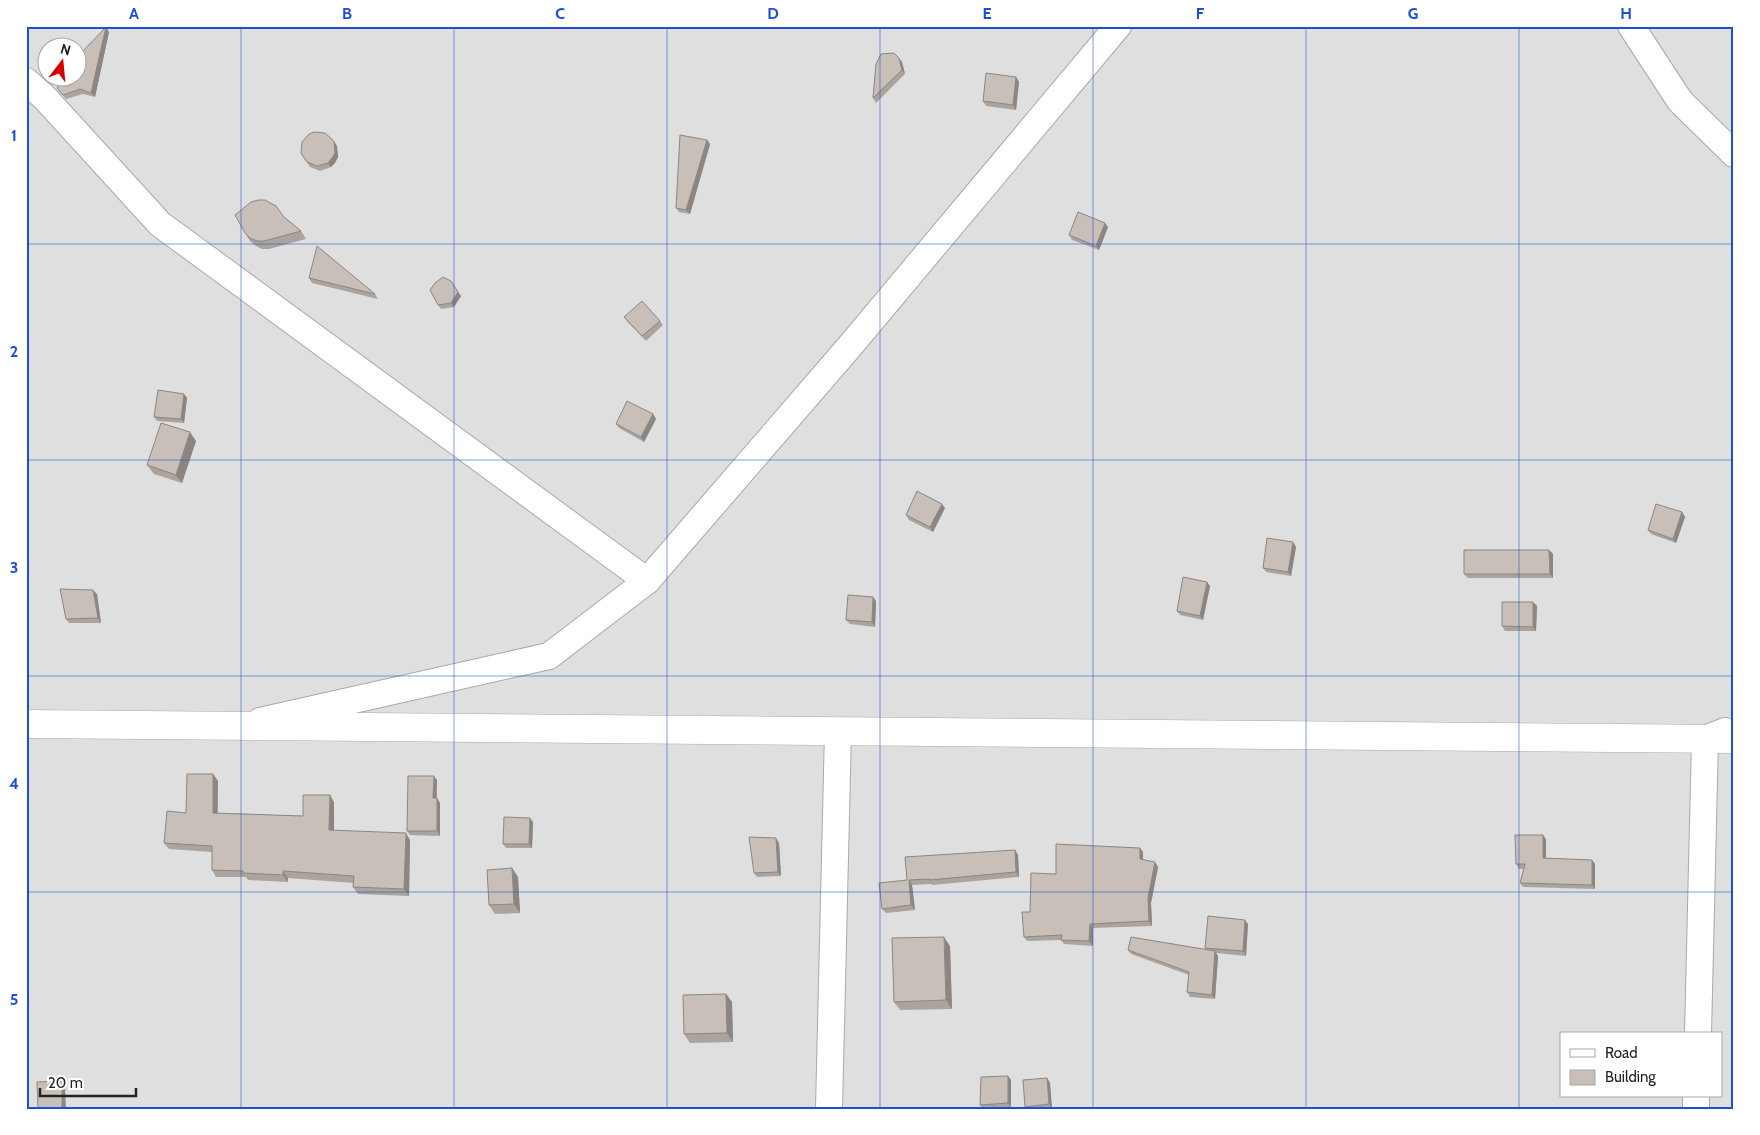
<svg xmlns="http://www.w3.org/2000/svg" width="1760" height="1135" font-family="Cabin,sans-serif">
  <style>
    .residential { fill: #e0dfdf; fill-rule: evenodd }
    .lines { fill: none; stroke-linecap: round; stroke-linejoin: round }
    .minor-casing { stroke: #a9a9a9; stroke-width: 28 }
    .tertiary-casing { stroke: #a9a9a9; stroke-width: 29 }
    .minor { stroke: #fff; stroke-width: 26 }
    .tertiary { stroke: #fff; stroke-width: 28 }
    .wall { fill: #aba49e }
    .shaded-wall { fill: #8b8681 }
    .building { fill: #c7bfb8; stroke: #8b8681 }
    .grid { fill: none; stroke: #1d4ed8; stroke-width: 1; stroke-opacity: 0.55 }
    .neatline { fill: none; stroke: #1d4ed8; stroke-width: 2 }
    .grid-label { font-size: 16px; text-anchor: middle; font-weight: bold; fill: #1d4ed8 }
  </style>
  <rect width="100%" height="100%" fill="#f2efe9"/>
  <path class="residential" d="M26,26H1734V1109H26ZM48,48H78V78H48ZM1561,1034H1721V1096H1561Z"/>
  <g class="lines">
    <g class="minor-casing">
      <g id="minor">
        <polyline points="1631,26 1680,101 1734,154"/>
        <polyline points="26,81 45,98 160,224 647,581 549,656 260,721"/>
        <polyline points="647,581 850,346 1118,26"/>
        <polyline points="1698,1034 1705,739 1725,731"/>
        <polyline points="829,1109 838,731"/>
        <polyline points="1696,1109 1696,1096"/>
      </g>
    </g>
    <g class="tertiary-casing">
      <polyline id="tertiary" points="26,724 1734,739"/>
    </g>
    <use href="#minor" class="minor"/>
    <use href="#tertiary" class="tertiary"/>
  </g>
  <g class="wall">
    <polygon points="109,32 95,97 83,94 66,99 57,88"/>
    <polygon points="902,62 905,74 876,103 873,98"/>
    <polygon points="1016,77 1019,82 1016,110 986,106 983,101"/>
    <polygon points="707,140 710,144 690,214 679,212 676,208"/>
    <polygon points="337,146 338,157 335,163 331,167 320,171 310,167 301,153"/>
    <polygon points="284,217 301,231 306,239 269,249 262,249 256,246 250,241 245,233"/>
    <polygon points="1108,227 1099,250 1072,240 1069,235"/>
    <polygon points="309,278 375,294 378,299 312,283"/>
    <polygon points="451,281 461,296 454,307 441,309 438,305"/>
    <polygon points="624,317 660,321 663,325 646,341 627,321"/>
    <polygon points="184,394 187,398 184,423 157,421 154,417"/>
    <polygon points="653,414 656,419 644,442 619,428 616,424"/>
    <polygon points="196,441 182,483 154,474 147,465"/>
    <polygon points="945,508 933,532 909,520 906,515"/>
    <polygon points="1682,512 1685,517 1676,543 1651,534 1648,530"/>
    <polygon points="1293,542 1296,547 1291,576 1266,572 1263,568"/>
    <polygon points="1549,550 1553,554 1553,578 1468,578 1464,574"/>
    <polygon points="1210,586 1203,620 1180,615 1177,611"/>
    <polygon points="97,594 101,623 69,623 66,619"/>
    <polygon points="876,601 875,627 850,624 846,620"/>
    <polygon points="1537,606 1536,631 1505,631 1502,626"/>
    <polygon points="213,774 218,781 218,813 303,816 334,802 334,831 410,840 409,896 358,894 353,887 354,883 288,878 288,882 248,880 246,877 216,877 212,870 212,852 169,849 164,843 186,813"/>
    <polygon points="437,780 437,798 440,803 440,836 410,835 407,831"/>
    <polygon points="533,822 532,848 506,848 503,844"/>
    <polygon points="1546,839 1546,858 1592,860 1595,864 1595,889 1523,887 1520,883 1524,869 1519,869 1516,864"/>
    <polygon points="779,843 781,876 757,877 754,873"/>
    <polygon points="1140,848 1143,852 1143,860 1158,867 1151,903 1152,926 1093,928 1093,946 1064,944 1061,940 1027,941 1024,937 1056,874"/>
    <polygon points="1015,850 1018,855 1019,877 932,885 931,884 912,885 915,910 886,913 882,909 907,880"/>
    <polygon points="512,868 518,877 520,913 495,914 489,905"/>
    <polygon points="1248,924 1246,956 1216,953 1218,956 1215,999 1190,997 1187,992 1189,975 1131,954 1128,950 1207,950 1205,948"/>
    <polygon points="950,946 952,1009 900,1010 894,1002"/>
    <polygon points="726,994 732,1002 733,1042 690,1043 684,1034"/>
    <polygon points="1008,1076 1011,1080 1011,1108 982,1109 980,1105"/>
    <polygon points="1047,1078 1050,1083 1052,1109 1026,1109 1025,1107"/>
  </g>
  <g class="shaded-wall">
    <polygon points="106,27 109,32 95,97 91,93"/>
    <polygon points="899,58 902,62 905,74 902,70"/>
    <polygon points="1016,77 1019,82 1016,110 1013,105"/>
    <polygon points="707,140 710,144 690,214 686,210"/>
    <polygon points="334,141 337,146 338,157 335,163 331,167 328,163"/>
    <polygon points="1105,223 1108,227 1099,250 1096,246"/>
    <polygon points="458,292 461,296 454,307 451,303"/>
    <polygon points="184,394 187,398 184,423 181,419"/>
    <polygon points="653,414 656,419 644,442 641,437"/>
    <polygon points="190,432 196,441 182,483 176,475"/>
    <polygon points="942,504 945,508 933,532 930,527"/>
    <polygon points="1682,512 1685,517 1676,543 1673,539"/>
    <polygon points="1293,542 1296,547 1291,576 1288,572"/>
    <polygon points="1549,550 1553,554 1553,578 1550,574"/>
    <polygon points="1207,582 1210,586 1203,620 1200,616"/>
    <polygon points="93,590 97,594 101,623 98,618"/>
    <polygon points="873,597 876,601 875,627 872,622"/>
    <polygon points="1533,602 1537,606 1536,631 1533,627"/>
    <polygon points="213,774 218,781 217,820 213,813"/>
    <polygon points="434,776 437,780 436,803 433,798"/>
    <polygon points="330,795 334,802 334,837 329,830"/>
    <polygon points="437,798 440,803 440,836 437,831"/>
    <polygon points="530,818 533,822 532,848 529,844"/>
    <polygon points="406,833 410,840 409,896 404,889"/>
    <polygon points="1543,835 1546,839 1546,863 1543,858"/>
    <polygon points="776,838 779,843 781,876 778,872"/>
    <polygon points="1140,848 1143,852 1143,863 1140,859"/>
    <polygon points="1015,850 1018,855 1019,877 1016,872"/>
    <polygon points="1592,860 1595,864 1595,889 1592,885"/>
    <polygon points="1155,862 1158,867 1151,903 1152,926 1149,921 1148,898"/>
    <polygon points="512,868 518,877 520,913 514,904"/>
    <polygon points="283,871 288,878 288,882 283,875"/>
    <polygon points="909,880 912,885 915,910 911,905"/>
    <polygon points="1245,920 1248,924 1246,956 1243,951"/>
    <polygon points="1090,924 1093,928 1093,946 1089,941"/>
    <polygon points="944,937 950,946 952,1009 946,1000"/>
    <polygon points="1215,951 1218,956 1215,999 1212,995"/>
    <polygon points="726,994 732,1002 733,1042 727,1033"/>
    <polygon points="1008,1076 1011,1080 1011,1108 1008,1103"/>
    <polygon points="1047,1078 1050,1083 1052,1109 1049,1104"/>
    <polygon points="62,1081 65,1085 66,1109 62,1109"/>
  </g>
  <g class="building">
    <polygon points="106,27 91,93 80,89 63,95 57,88 63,78 78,78 78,51 81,53"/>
    <polygon points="894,53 899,58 902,70 873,98 876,64 881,54"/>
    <polygon points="986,73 1016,77 1013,105 983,101"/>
    <polygon points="314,132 325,133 334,141 335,153 332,158 328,163 317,166 307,162 301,153 302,142 309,134"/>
    <polygon points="680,135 707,140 686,210 676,208"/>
    <polygon points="258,200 265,200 276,206 284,217 301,231 264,241 257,241 250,238 245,233 235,215 251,202"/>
    <polygon points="1078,212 1105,223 1096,246 1069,235"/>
    <polygon points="317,246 375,294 309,278"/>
    <polygon points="443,277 451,281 458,292 451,303 438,305 430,290 435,283"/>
    <polygon points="642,301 660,321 642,336 624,317"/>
    <polygon points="158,390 184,394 181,419 154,417"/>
    <polygon points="627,401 653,414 641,437 616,424"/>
    <polygon points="161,423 190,432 176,475 147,465"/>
    <polygon points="917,491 942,504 930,527 906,515"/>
    <polygon points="1656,504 1682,512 1673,539 1648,530"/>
    <polygon points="1267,538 1293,542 1288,572 1263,568"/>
    <polygon points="1464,550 1549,550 1550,574 1464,574"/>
    <polygon points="1183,577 1207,582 1200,616 1177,611"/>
    <polygon points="60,589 93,590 98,618 66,619"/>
    <polygon points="848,595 873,597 872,622 846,620"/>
    <polygon points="1502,602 1533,602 1533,627 1502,626"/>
    <polygon points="187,774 213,774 213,813 303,816 303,795 330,795 329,830 406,833 404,889 353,887 354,876 283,871 283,875 243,873 243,871 212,870 212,846 164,843 167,811 186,813"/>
    <polygon points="408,776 434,776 433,798 437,798 437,831 407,831"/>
    <polygon points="504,817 530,818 529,844 503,844"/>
    <polygon points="1515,835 1543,835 1543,858 1592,860 1592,885 1520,883 1525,864 1516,864"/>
    <polygon points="749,837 776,838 778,872 754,873"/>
    <polygon points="1056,844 1140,848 1140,859 1155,862 1148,898 1149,921 1090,924 1089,941 1061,940 1062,935 1024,937 1022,912 1030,912 1031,873 1056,874"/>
    <polygon points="1015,850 1016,872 929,880 929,879 909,880 911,905 882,909 879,883 907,880 905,857"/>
    <polygon points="512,868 514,904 489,905 487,870"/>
    <polygon points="1208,916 1245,920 1243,951 1205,948"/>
    <polygon points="944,937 946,1000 894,1002 892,938"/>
    <polygon points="1131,937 1215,951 1212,995 1187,992 1189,972 1128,950"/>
    <polygon points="726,994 727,1033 684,1034 683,995"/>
    <polygon points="1008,1076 1008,1103 980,1105 981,1077"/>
    <polygon points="1047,1078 1049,1104 1025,1107 1023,1080"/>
    <polygon points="62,1081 62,1109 38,1109 37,1082"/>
  </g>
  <path class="grid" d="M241,26V1109M454,26V1109M667,26V1109M880,26V1109M1093,26V1109M1306,26V1109M1519,26V1109M26,244H1734M26,460H1734M26,676H1734M26,892H1734"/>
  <rect width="1760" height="1135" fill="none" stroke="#ffffff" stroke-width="55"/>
  <rect x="1560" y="1032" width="162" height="65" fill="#ffffff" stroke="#a7a7a7"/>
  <rect x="1570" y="1049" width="25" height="8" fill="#ffffff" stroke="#a7a7a7"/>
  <text x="1605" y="1058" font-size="15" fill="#222222">Road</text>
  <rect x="1570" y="1070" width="25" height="15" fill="#c7bfb8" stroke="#a7a7a7"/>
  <text x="1605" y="1082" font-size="15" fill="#222222">Building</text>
  <g transform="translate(62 62) rotate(16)"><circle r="24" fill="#ffffff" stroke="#a7a7a7"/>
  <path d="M0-4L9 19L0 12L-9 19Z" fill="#d40000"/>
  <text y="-8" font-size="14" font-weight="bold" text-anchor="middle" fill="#222222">N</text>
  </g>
  <path d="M40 1088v8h96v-8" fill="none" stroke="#222222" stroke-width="2.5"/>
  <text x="48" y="1088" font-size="15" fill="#222222" stroke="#ffffff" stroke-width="4" paint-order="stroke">20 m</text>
  <rect x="28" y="28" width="1704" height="1080" class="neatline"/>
  <g class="grid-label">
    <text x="134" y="19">A</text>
    <text x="347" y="19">B</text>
    <text x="560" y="19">C</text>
    <text x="773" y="19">D</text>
    <text x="987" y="19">E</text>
    <text x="1200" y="19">F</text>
    <text x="1413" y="19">G</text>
    <text x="1626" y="19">H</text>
    <text x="14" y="141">1</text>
    <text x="14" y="357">2</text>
    <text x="14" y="573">3</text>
    <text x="14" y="789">4</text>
    <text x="14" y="1005">5</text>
  </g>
</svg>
